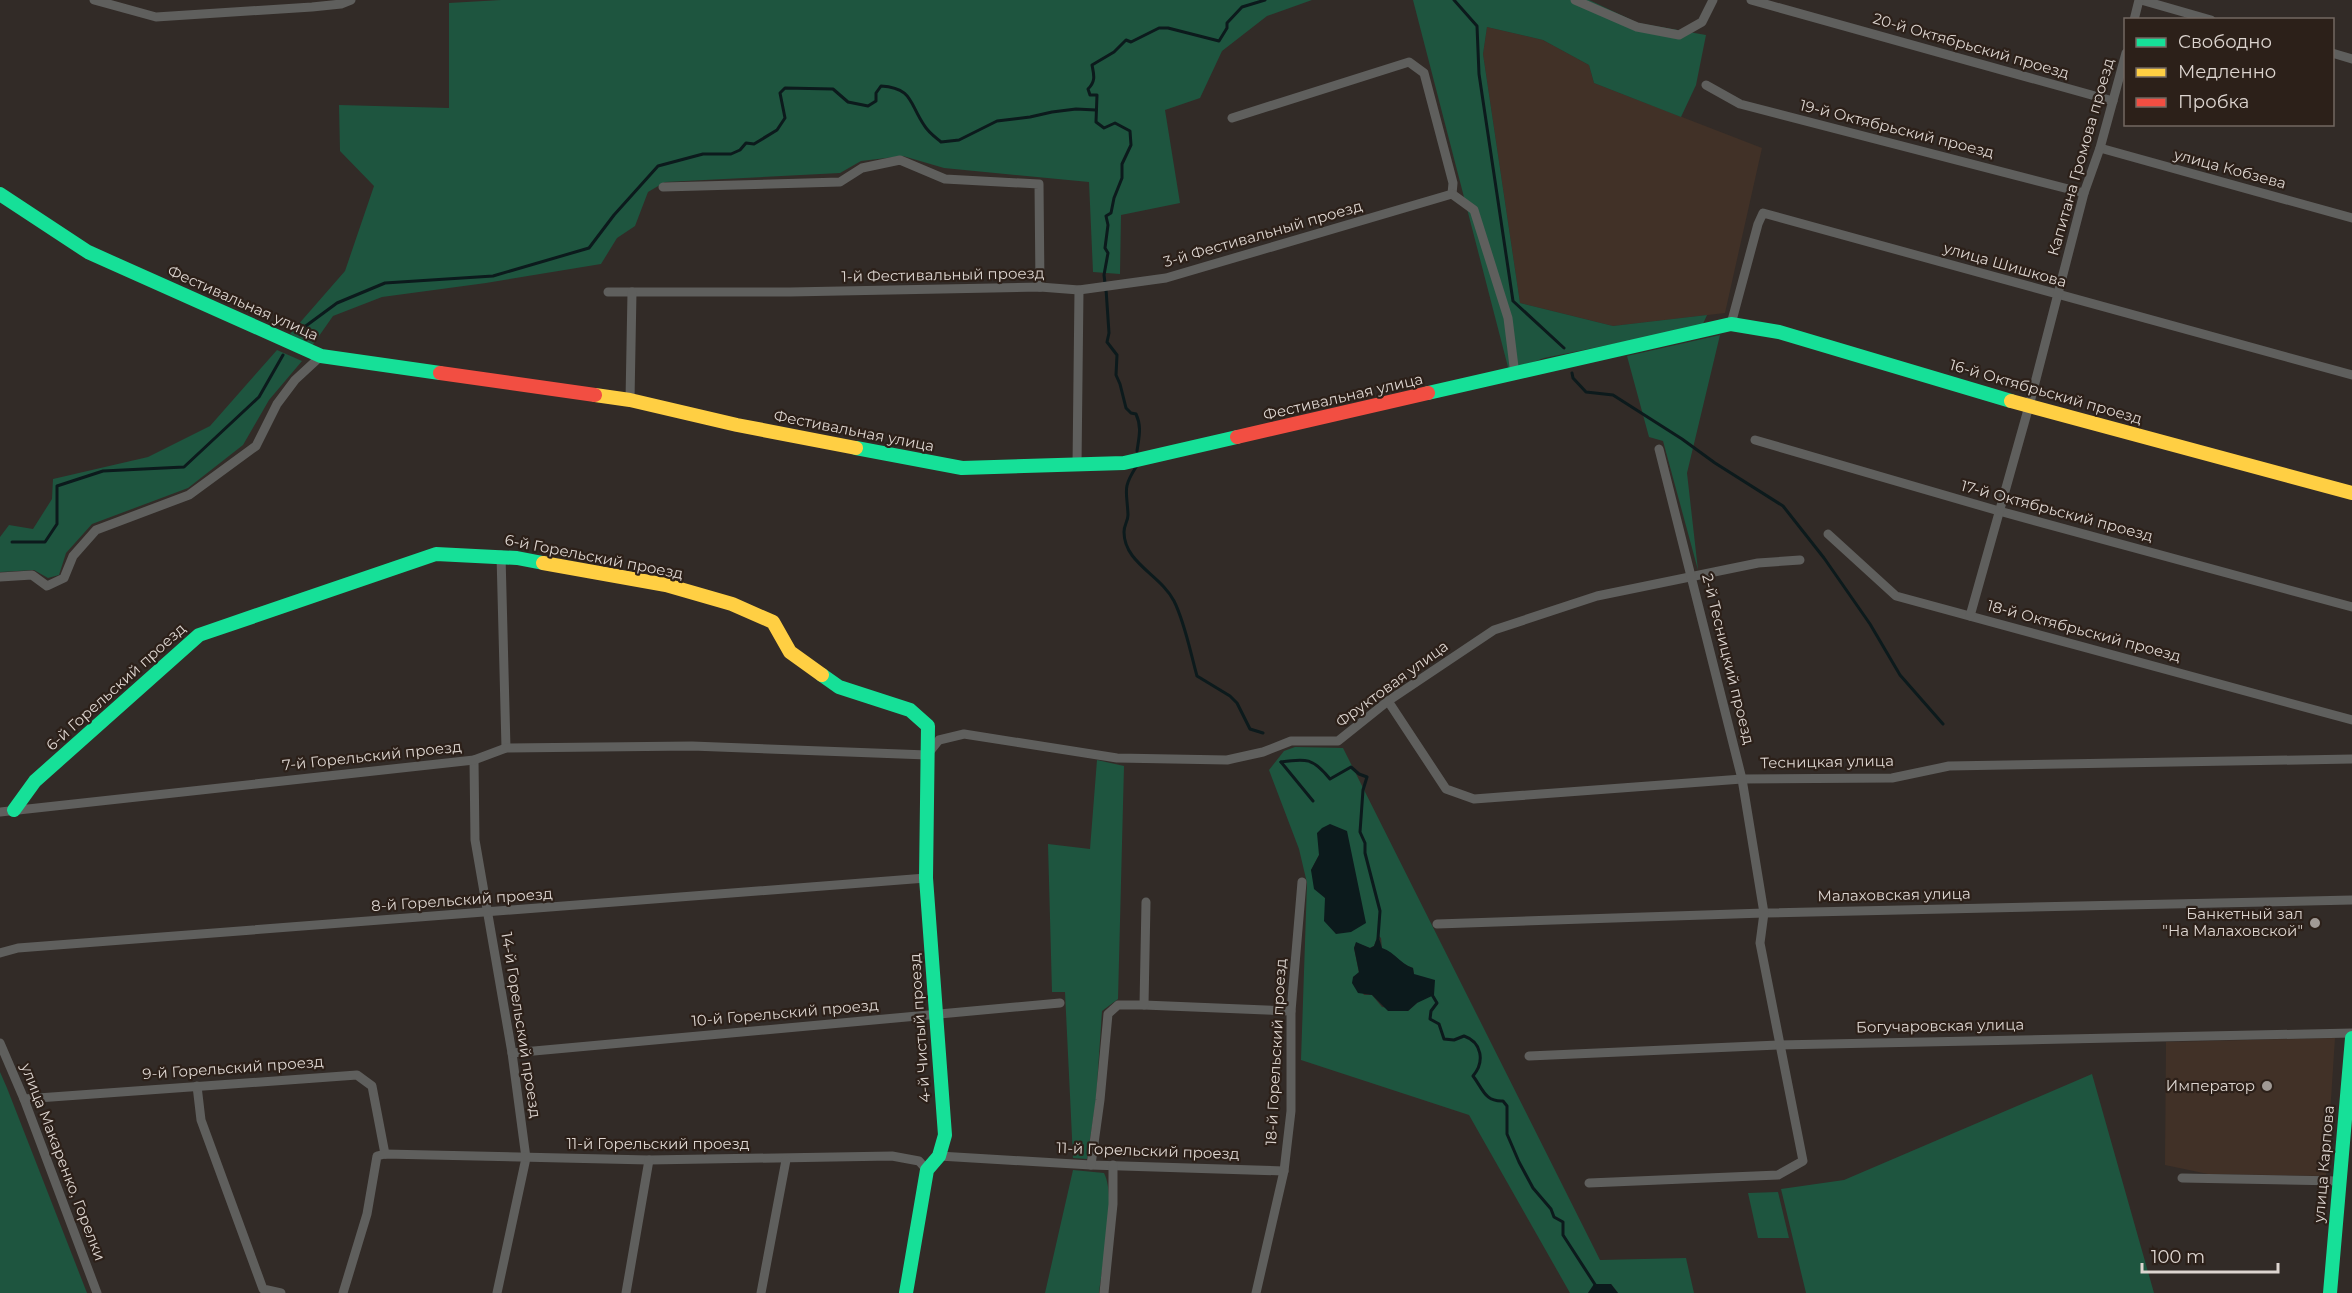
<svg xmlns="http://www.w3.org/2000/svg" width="2352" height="1293" font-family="Montserrat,sans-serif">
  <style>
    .built { fill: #413127 }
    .green { fill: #1e553f; fill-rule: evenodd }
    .water { fill: #0c1a1c }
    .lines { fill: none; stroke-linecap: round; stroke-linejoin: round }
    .stream { stroke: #0c1a1c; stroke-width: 3 }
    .street { stroke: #5f5f5d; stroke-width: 9 }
    .fast { stroke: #16e098; stroke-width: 14 }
    .slow { stroke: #ffcf43; stroke-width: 14 }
    .jam { stroke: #f24e42; stroke-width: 14 }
    .poi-dot { fill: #a19a95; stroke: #2c2019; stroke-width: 2 }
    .labels { text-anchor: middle; stroke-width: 4.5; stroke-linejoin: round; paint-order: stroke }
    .street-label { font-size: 15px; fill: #ddd5d0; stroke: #2c2019 }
    .poi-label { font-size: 15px; fill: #ddd5d0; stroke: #2c2019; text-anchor: end }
  </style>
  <rect width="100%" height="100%" fill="#322b27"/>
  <g class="built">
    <polygon points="1487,27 1543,40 1589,65 1594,83 1762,148 1725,313 1613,326 1520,303 1483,54"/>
    <polygon points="2335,1038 2326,1176 2208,1174 2165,1165 2166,1042"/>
  </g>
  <g class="green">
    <polygon points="501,0 1312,0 1267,16 1222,51 1200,98 1165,110 1180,203 1121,215 1120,274 1093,272 1089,182 944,168 903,156 861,161 840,173 665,182 648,192 635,226 617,238 601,264 486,283 382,297 333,316 312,346 290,334 345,271 374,186 340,151 339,105 449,108 449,3"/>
    <polygon points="1413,0 1589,0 1638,23 1706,35 1696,85 1681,117 1594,83 1589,65 1543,40 1487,27 1483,54 1520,303 1613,326 1707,315 1702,326 1544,358 1509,371"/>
    <polygon points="1720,335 1687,473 1698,570 1663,441 1649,437 1627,356"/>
    <polygon points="277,350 302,361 269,400 243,445 188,488 92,524 66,553 59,575 48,578 34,570 0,572 0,537 9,525 33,529 52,499 53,479 148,457 210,426"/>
    <path d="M1295,747L1343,748L1600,1260L1686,1258L1694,1293H1618L1611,1284L1594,1285L1588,1293H1570L1469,1115L1301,1060L1307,883L1299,849L1269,770L1284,751ZM1319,855L1336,934L1325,898L1311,870ZM1378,935L1381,938L1382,949C1396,953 1398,963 1413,968L1417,1003L1408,1011L1382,1007L1372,995H1364L1353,977L1359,973L1354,948L1356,943L1370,948L1374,946Z"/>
    <polygon points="1097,760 1124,766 1118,999 1102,1011 1096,1100 1087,1159 1073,1158 1065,992 1052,992 1048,844 1090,849"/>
    <polygon points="0,1072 7,1088 87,1293 0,1293"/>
    <polygon points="2092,1074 2154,1293 1806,1293 1781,1189 1844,1180"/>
    <path d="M1073,1170L1104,1173C1117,1199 1102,1263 1099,1293H1045Z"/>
    <polygon points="1778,1192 1789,1238 1758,1238 1748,1193"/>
  </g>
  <g class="water">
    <polygon points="1330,824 1347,831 1366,923 1351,932 1336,934 1324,921 1325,898 1314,889 1311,870 1319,855 1317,833 1322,828"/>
    <path d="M1378,935L1382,948C1396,953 1399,963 1413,968L1414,974L1435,980L1434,995L1417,1003L1408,1011H1388L1372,995L1358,993L1352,983L1353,977L1359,972L1354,948L1356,942L1370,948L1374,946Z"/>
    <polygon points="1594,1284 1611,1284 1618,1293 1588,1293"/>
  </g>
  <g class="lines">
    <g class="stream">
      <polyline points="1454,0 1477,26 1479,74 1513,301 1564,348"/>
      <path d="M1105,283L1104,275L1108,253L1105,248L1108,225L1106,216L1111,213L1114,198L1122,178V164L1131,145L1130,131L1115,123L1104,128L1096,122L1097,95H1090L1088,89C1096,81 1094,75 1092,65L1114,52L1126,40L1131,42L1159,28H1168L1219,41L1227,28V23L1242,7L1265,0"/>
      <path d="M1106,289L1109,333L1107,342L1117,355L1116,375L1120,384L1126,408L1131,413L1136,414C1142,427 1139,437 1137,451"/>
      <path d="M303,328L337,303L385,283L493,276L589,248L614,215L658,166L703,154H731L740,150L746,143L754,144L777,130L785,118L780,93L785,88L833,89L848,102L868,106L876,101V93L881,86C913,88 909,103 924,125C928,132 935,137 941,142L959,140L997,121L1030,117L1052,112L1076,109L1096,110"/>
      <polyline points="1572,373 1573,378 1586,392 1613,395 1682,439 1715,463 1783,506 1824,558 1870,624 1900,675 1943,724"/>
      <path d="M1136,467C1122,489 1127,490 1128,515C1128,521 1124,525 1124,532C1124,563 1161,575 1174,601C1185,623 1190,651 1197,676L1230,696L1237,703L1250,729L1263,733"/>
      <polyline points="12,542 45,542 57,524 57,486 103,471 184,467 259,397 283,355"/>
      <path d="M1281,762C1306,758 1313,758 1330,779L1351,767L1359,774L1367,777L1363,790L1360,832L1365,843V853L1380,911L1378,938"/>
      <polyline points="1281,762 1313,801"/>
      <path d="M1431,993L1437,1003L1431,1011L1430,1019L1439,1024L1444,1039L1454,1040L1464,1036C1482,1042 1485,1062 1473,1076C1483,1089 1485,1102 1503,1101L1507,1106V1134L1519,1162L1533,1188L1551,1209L1554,1217L1563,1222V1235L1596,1286"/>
    </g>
    <g class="street">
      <polyline points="94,0 156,17 312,7 341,4 351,0"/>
      <polyline points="1575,0 1637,27 1679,35 1702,22 1713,0"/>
      <polyline points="1751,0 2113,101"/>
      <polyline points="2141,0 2211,20"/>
      <polyline points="2134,20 2139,0"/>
      <polyline points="2332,53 2352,59"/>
      <polyline points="1706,85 1740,104 2084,193"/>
      <polyline points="1232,118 1409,62 1424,73 1453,183 1452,194"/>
      <polyline points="2100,148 2352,218"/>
      <polyline points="663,187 840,182 862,168 900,160 945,179 1039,184 1040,287"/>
      <polyline points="1452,194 1474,210 1508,318 1515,375"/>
      <polyline points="608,292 790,292 1040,287 1079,290 1166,278 1452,194"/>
      <polyline points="1731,324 1758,224 1763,213 2352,375"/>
      <polyline points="630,400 632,292"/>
      <polyline points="1755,440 1999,511 2352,607"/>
      <polyline points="1077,465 1079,290"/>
      <polyline points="1828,534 1896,596 2352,720"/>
      <polyline points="501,555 506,748"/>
      <polyline points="0,577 32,575 47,586 64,578 73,556 96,530 189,495 256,446 277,404 295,380 321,356"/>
      <polyline points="1970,616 2029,406 2084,193 2100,148 2126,53"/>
      <polyline points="1388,701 1446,789 1474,799 1742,779 1892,778 1949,766 2352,759"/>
      <polyline points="474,760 475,840 512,1053 526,1158 497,1293"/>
      <polyline points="0,812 474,760 506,748 692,746 927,755 939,740 964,734 1117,758 1227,760 1263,752 1291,741 1338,741 1388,701 1494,630 1597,596 1758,563 1800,560"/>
      <polyline points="1437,924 1764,913 2352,900"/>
      <polyline points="0,953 18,948 926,878"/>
      <polyline points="1144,1005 1291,1011"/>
      <polyline points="0,1043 24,1099 97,1293"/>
      <polyline points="512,1053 1060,1003"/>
      <polyline points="1529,1056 1778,1045 2352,1033"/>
      <polyline points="197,1086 201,1120 263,1289 281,1293"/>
      <polyline points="24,1099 357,1075 372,1086 385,1154"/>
      <polyline points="939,1156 1091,1165 1284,1171"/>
      <polyline points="1091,1165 1100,1100 1108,1014 1118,1005 1144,1005 1146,902"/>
      <polyline points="2182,1178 2339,1181"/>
      <polyline points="1589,1183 1778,1175 1803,1161 1760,943 1764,913 1742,779 1659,449"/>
      <polyline points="343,1293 367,1214 377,1156 385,1154 649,1160 892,1156 919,1161 927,1170"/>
      <polyline points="626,1293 649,1160"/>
      <polyline points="761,1293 786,1160"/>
      <polyline points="1104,1293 1113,1204 1113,1165"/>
      <polyline points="1256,1293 1284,1171 1291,1111 1291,1011 1302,882"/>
    </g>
    <g class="fast">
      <polyline points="0,194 88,252 321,356 440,373"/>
      <polyline points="1428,393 1731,324 1779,332 2011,401"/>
      <polyline points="856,448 962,468 1124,463 1237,437"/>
      <polyline points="822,675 839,687 910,710 928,726 926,878 945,1135 939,1156 927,1170 906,1293"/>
      <polyline points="14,810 35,781 199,635 436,554 517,558 543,563"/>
      <polyline points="2330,1293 2352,1038"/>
    </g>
    <g class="slow">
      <polyline points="595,395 630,400 737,425 856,448"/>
      <polyline points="2011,401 2352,493"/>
      <polyline points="543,563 666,585 732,604 773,622 790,652 822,675"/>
    </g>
    <g class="jam">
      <polyline points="440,373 595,395"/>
      <polyline points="1237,437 1428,393"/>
    </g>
  </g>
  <g class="poi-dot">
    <circle cx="2315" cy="923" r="6"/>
    <circle cx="2267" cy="1086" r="6"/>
  </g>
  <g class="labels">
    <g class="street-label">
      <text transform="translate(1971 46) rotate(16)" y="5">20-й Октябрьский проезд</text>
      <text transform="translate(1897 129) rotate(14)" y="5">19-й Октябрьский проезд</text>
      <text transform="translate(2081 157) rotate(-74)" y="5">Капитана Громова проезд</text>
      <text transform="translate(2230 169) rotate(15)" y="5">улица Кобзева</text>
      <text transform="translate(1263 234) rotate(-16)" y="5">3-й Фестивальный проезд</text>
      <text transform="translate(2005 265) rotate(16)" y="5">улица Шишкова</text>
      <text transform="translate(943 275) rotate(-1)" y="5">1-й Фестивальный проезд</text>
      <text transform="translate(243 303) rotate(24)" y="5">Фестивальная улица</text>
      <text transform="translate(2046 392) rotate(16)" y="5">16-й Октябрьский проезд</text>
      <text transform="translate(1343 397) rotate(-13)" y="5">Фестивальная улица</text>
      <text transform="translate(854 431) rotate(11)" y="5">Фестивальная улица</text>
      <text transform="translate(2057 511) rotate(15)" y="5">17-й Октябрьский проезд</text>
      <text transform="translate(594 557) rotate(11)" y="5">6-й Горельский проезд</text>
      <text transform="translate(2084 631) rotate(15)" y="5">18-й Октябрьский проезд</text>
      <text transform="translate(1728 659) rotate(76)" y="5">2-й Тесницкий проезд</text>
      <text transform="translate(1392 684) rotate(-36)" y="5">Фруктовая улица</text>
      <text transform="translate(116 687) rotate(-42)" y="5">6-й Горельский проезд</text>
      <text transform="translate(372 756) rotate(-6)" y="5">7-й Горельский проезд</text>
      <text transform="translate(1827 762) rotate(-1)" y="5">Тесницкая улица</text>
      <text transform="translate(1894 895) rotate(-1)" y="5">Малаховская улица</text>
      <text transform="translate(462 900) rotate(-4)" y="5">8-й Горельский проезд</text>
      <text transform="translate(785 1013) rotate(-5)" y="5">10-й Горельский проезд</text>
      <text transform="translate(521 1025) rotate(81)" y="5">14-й Горельский проезд</text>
      <text transform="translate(1940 1026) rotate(-1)" y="5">Богучаровская улица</text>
      <text transform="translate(920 1028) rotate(-94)" y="5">4-й Чистый проезд</text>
      <text transform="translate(1276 1052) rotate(-87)" y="5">18-й Горельский проезд</text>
      <text transform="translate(233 1068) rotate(-4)" y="5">9-й Горельский проезд</text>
      <text x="658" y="1149">11-й Горельский проезд</text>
      <text transform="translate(1148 1151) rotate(2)" y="5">11-й Горельский проезд</text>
      <text transform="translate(63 1162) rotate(69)" y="5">улица Макаренко, Горелки</text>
      <text transform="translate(2324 1164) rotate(-85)" y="5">улица Карпова</text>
    </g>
    <g class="poi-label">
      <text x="2303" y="919">Банкетный зал<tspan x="2303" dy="17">"На Малаховской"</tspan></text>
      <text x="2255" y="1091">Император</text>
    </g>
  </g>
  <rect x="2124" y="18" width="210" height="108" fill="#2c2019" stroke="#736862" stroke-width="1.5"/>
  <rect x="2136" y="38" width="30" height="9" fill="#16e098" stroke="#736862" stroke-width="1.5"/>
  <text x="2178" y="48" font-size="18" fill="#ddd5d0">Свободно</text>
  <rect x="2136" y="68" width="30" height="9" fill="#ffcf43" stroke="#736862" stroke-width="1.5"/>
  <text x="2178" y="78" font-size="18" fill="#ddd5d0">Медленно</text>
  <rect x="2136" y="98" width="30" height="9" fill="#f24e42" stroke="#736862" stroke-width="1.5"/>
  <text x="2178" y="108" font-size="18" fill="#ddd5d0">Пробка</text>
  <path d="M2142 1263v9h136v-9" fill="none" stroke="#ddd5d0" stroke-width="3"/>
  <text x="2151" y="1263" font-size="18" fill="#ddd5d0" stroke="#2c2019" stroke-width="4.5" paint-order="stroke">100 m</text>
</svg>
